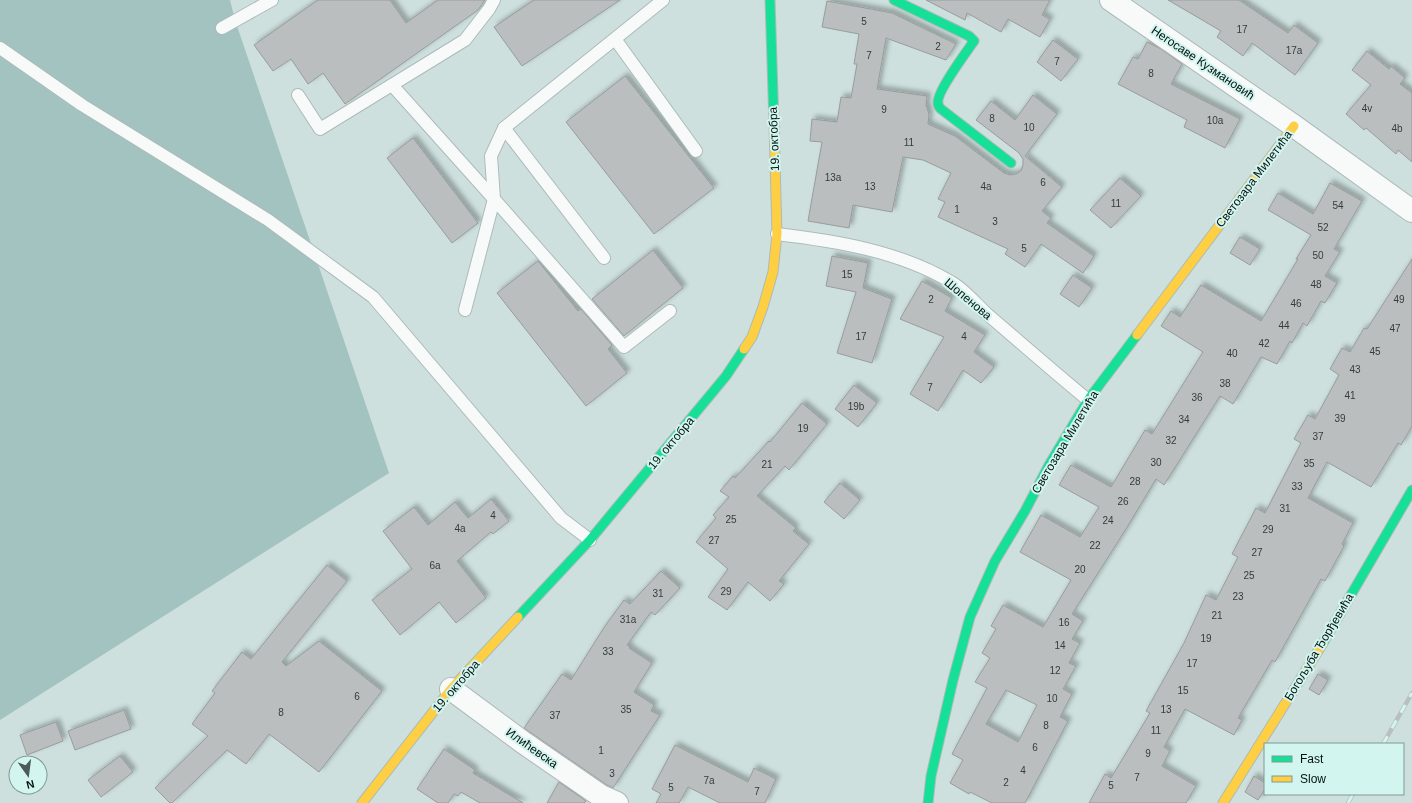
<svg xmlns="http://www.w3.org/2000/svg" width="1412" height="803" font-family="Arial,sans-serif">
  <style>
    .forest { fill: #a2c3bf }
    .building { fill: #bbbebe; stroke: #989c9c; fill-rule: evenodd; filter: url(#shadow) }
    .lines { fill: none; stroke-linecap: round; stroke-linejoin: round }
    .lane-casing { stroke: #acbbb9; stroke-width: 14 }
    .street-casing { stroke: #acbbb9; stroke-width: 24 }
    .fast-casing { stroke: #acbbb9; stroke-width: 11 }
    .slow-casing { stroke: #acbbb9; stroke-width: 11 }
    .lane { stroke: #f8fafa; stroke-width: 12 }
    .street { stroke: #f8fafa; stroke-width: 22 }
    .fast { stroke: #16e098; stroke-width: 9 }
    .slow { stroke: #ffcf43; stroke-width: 9 }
    .rail-casing { stroke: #b9bebe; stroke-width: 4.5 }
    .rail { stroke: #d2f5ef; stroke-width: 3; stroke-dasharray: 9; stroke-linecap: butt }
    .labels { text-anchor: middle; stroke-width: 4; stroke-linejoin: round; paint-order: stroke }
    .number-label { font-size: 10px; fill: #333d3c }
    .street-label { font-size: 12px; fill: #061210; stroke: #d2f5ef }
  </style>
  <defs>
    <filter id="shadow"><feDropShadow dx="3.5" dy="-3.5" stdDeviation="2" flood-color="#0004"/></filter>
  </defs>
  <rect width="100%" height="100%" fill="#cde0dd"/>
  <polygon class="forest" points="0,0 230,0 235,20 389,473 0,720"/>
  <g class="building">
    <polygon points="318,0 390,0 406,23 438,0 485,0 478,10 345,104 323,73 308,84 291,59 273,71 254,45"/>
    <polygon points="534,0 620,0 522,66 494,27"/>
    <polygon points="926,0 1050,0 1042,15 1050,19 1040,37 1008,19 1001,32 967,13 965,20"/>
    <polygon points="1168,0 1239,0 1288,33 1294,25 1318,43 1295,75 1252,43 1243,56 1217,37 1221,31"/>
    <polygon points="827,1 892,13 956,44 946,60 886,38 877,89 927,96 926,105 929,114 928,124 955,136 1004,173 1010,175 1016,174 1021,171 1023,165 1023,159 1019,153 976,120 991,101 1015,120 1033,95 1057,114 1025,156 1062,187 1042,211 1051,218 1047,223 1094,256 1083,273 1041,244 1025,267 1005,254 1008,249 938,217 945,202 938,199 951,173 923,160 903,157 892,212 853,205 849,228 808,221 822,142 810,141 812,119 837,122 841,97 851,98 857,64 854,64 859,34 822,27"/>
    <polygon points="1053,40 1078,59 1061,81 1037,62"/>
    <polygon points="1147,42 1161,49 1182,64 1171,84 1240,119 1225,148 1184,127 1187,120 1118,84 1133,57 1138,59"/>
    <polygon points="1367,51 1389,69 1391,66 1405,78 1400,84 1412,93 1412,162 1398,150 1396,154 1366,128 1364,130 1346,114 1371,85 1352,70"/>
    <polygon points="625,76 714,188 654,234 566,122"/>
    <polygon points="413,138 478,223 452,243 387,158"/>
    <polygon points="1120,178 1141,196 1111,228 1090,210"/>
    <path d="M1330,183L1362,201L1334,249L1340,252L1325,276L1337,283L1325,303L1321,301L1307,326L1303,323L1292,343L1290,341L1277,364L1261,357L1233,404L1220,396L1164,485L1156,479L1126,529L1072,614L1083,621L1072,639L1080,643L1069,663L1076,666L1063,689L1072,694L1060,717L1068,721L1025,803H992L970,792L969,794L950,783L963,760L952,754L987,688L975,682L990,658L982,653L996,629L991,626L1003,605L1043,627L1071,580L1020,552L1041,515L1080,537L1099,507L1059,485L1071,465L1111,487L1145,430L1152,434L1203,352L1161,326L1171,311L1180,317L1201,285L1261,321L1298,259H1296L1311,235L1268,210L1278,193L1313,214ZM1006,690L1037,705L1018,742L986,724Z"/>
    <polygon points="1240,237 1260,249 1250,265 1230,253"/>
    <polygon points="653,250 683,288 624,336 592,299"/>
    <polygon points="832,256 868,263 863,288 892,299 872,363 837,353 856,292 826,286"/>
    <polygon points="1412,259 1412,426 1401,445 1398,443 1371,487 1327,462 1308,498 1353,523 1342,544 1344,546 1325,581 1321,579 1275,662 1272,660 1238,718 1242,720 1234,735 1185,709 1164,747 1170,751 1162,766 1196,786 1186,803 1089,803 1105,774 1111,778 1150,713 1146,711 1184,643 1206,595 1216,600 1238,557 1232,554 1256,508 1265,513 1301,443 1294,439 1308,415 1315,419 1339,375 1330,369 1342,348 1350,352 1364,328 1367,329"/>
    <polygon points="538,261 578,311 581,309 612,345 608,349 627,373 586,406 497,293"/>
    <polygon points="1073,275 1092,288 1079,307 1060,294"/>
    <polygon points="922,281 952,298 945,311 985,335 974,352 994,367 981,383 963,370 938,411 910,394 944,337 900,319"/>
    <polygon points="854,385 877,403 858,427 835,409"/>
    <polygon points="802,403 827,424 789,470 785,466 757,496 796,528 793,531 809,544 779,581 784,584 770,601 748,582 727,610 708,597 728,569 696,542 716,518 713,515 729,497 720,491 733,476 735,478 769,441 770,442"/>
    <polygon points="840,483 860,500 844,519 824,502"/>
    <polygon points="491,499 509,521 493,534 491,532 457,561 486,598 456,623 439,602 400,635 372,600 412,569 383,531 414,507 428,525 455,502 468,518"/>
    <polygon points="327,565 347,581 282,662 286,666 319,641 382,691 319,772 269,734 246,764 227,750 172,803 170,803 155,788 208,736 192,724 215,693 212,691 242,652 251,659"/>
    <polygon points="661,571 680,588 655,615 651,612 627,645 630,647 629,648 652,663 634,692 654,705 651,711 660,715 613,788 607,785 524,728 562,674 571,680 605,626 624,600 630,604"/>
    <polygon points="1318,674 1328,680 1319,695 1309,689"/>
    <polygon points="124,710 131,729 75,750 68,731"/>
    <polygon points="56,722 63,741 27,755 20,735"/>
    <polygon points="675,745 748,782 754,768 776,779 765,803 720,803 688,787 679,803 656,803 661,794 652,789"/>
    <polygon points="444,749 475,770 473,773 523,803 480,803 461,792 458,796 454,794 448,803 438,803 417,789"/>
    <polygon points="120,756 133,772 101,797 88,780"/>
    <polygon points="1254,776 1265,783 1265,789 1258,800 1245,792"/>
    <polygon points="559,782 586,801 584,803 547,803"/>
  </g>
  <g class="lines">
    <g class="lane-casing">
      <g id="lane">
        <polyline points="222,28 272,0"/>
        <polyline points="615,39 696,151"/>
        <polyline points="0,48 82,105 268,220 373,297 561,518 590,540"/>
        <polyline points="392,85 494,199 624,347 670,311"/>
        <polyline points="298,95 320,129 465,40 489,9 494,0"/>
        <polyline points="504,128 604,258"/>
        <path d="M777,234C836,241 899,251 951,282C964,289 976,304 987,314C1021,343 1054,372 1088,400"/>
        <polyline points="465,310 494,199 491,156 504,128 663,0"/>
      </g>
    </g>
    <g class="street-casing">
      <g id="street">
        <polyline points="1111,0 1294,126 1412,211"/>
        <polyline points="451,689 524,743 601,796 617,803"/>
      </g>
    </g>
    <g class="fast-casing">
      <g id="fast">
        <polyline points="770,0 774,124"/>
        <path d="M894,0L969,36L974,41C967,51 936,93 938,103C938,105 940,108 941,109L1011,163"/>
        <polyline points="518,617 590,540 726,376 744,349"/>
        <polyline points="1323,643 1412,490"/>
        <polyline points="928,803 931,776 953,680 970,617 995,561 1025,511 1049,465 1088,400 1137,335"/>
      </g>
    </g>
    <g class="slow-casing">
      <g id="slow">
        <polyline points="1137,335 1294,126"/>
        <polyline points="744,349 752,337 763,307 773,272 777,234 774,124"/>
        <polyline points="362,803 451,689 518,617"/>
        <polyline points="1223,803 1323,643"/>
      </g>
    </g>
    <use href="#lane" class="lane"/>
    <use href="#street" class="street"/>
    <use href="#fast" class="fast"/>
    <use href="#slow" class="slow"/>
    <g class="rail-casing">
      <g id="rail">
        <polyline points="1383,744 1412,693"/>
        <polyline points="1348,803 1353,794"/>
      </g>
    </g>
    <use href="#rail" class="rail"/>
  </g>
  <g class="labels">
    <g class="number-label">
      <text x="864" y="25">5</text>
      <text x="1242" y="33">17</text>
      <text x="938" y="50">2</text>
      <text x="1294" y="54">17a</text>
      <text x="869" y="59">7</text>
      <text x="1057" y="65">7</text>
      <text x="1151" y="77">8</text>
      <text x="1367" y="112">4v</text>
      <text x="884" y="113">9</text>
      <text x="992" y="122">8</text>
      <text x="1215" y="124">10a</text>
      <text x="1029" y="131">10</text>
      <text x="1397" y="132">4b</text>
      <text x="909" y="146">11</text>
      <text x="833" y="181">13a</text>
      <text x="1043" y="186">6</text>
      <text x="870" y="190">13</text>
      <text x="986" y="190">4a</text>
      <text x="1116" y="207">11</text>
      <text x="1338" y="209">54</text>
      <text x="957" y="213">1</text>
      <text x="995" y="225">3</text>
      <text x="1323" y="231">52</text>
      <text x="1024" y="252">5</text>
      <text x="1318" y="259">50</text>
      <text x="847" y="278">15</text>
      <text x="1316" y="288">48</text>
      <text x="931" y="303">2</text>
      <text x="1399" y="303">49</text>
      <text x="1296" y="307">46</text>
      <text x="1284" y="329">44</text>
      <text x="1395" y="332">47</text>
      <text x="861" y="340">17</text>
      <text x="964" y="340">4</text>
      <text x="1264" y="347">42</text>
      <text x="1375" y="355">45</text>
      <text x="1232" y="357">40</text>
      <text x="1355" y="373">43</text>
      <text x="1225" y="387">38</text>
      <text x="930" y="391">7</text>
      <text x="1350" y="399">41</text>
      <text x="1197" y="401">36</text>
      <text x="856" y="410">19b</text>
      <text x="1340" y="422">39</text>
      <text x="1184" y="423">34</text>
      <text x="803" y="432">19</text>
      <text x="1318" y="440">37</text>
      <text x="1171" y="444">32</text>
      <text x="1156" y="466">30</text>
      <text x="1309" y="467">35</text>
      <text x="767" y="468">21</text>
      <text x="1135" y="485">28</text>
      <text x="1297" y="490">33</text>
      <text x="1123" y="505">26</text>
      <text x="1285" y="512">31</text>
      <text x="493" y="519">4</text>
      <text x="731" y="523">25</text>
      <text x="1108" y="524">24</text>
      <text x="460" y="532">4a</text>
      <text x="1268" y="533">29</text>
      <text x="714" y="544">27</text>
      <text x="1095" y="549">22</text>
      <text x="1257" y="556">27</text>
      <text x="435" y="569">6a</text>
      <text x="1080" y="573">20</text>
      <text x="1249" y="579">25</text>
      <text x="726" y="595">29</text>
      <text x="658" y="597">31</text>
      <text x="1238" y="600">23</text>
      <text x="1217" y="619">21</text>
      <text x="628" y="623">31a</text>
      <text x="1064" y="626">16</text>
      <text x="1206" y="642">19</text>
      <text x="1060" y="649">14</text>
      <text x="608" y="655">33</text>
      <text x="1192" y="667">17</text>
      <text x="1055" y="674">12</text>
      <text x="1183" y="694">15</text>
      <text x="357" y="700">6</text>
      <text x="1052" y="702">10</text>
      <text x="626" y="713">35</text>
      <text x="1166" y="713">13</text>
      <text x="281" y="716">8</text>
      <text x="555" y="719">37</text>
      <text x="1046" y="729">8</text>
      <text x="1156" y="734">11</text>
      <text x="1035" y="751">6</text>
      <text x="601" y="754">1</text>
      <text x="1148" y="757">9</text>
      <text x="1023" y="774">4</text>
      <text x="612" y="777">3</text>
      <text x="1137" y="781">7</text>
      <text x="709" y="784">7a</text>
      <text x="1006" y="786">2</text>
      <text x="1111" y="789">5</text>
      <text x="671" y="791">5</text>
      <text x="757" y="795">7</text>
    </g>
    <g class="street-label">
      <text transform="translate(1203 63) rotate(34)" y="4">Негосаве Кузмановић</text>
      <text transform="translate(774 139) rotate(-92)" y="4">19. октобра</text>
      <text transform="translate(1254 179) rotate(-53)" y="4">Светозара Милетића</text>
      <text transform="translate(968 299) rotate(40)" y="4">Шопенова</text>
      <text transform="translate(1065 442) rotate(-59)" y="4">Светозара Милетића</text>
      <text transform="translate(671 443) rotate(-50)" y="4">19. октобра</text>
      <text transform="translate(1319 647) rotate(-59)" y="4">Богољуба Ђорђевића</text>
      <text transform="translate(456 686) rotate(-49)" y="4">19. октобра</text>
      <text transform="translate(532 748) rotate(35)" y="4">Илићевска</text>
    </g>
  </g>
  <rect x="1264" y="743" width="140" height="52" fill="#d2f5ef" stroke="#809a96"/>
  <rect x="1272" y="756" width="20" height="6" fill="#16e098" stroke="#809a96"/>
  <text x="1300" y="763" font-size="12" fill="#061210">Fast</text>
  <rect x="1272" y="776" width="20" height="6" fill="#ffcf43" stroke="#809a96"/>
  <text x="1300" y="783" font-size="12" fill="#061210">Slow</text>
  <g transform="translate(28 775) rotate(166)"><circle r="19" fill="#d2f5ef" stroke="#809a96"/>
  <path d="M0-3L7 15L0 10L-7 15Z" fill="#4c5a58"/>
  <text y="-6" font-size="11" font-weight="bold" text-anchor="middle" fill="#061210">N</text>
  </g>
</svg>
